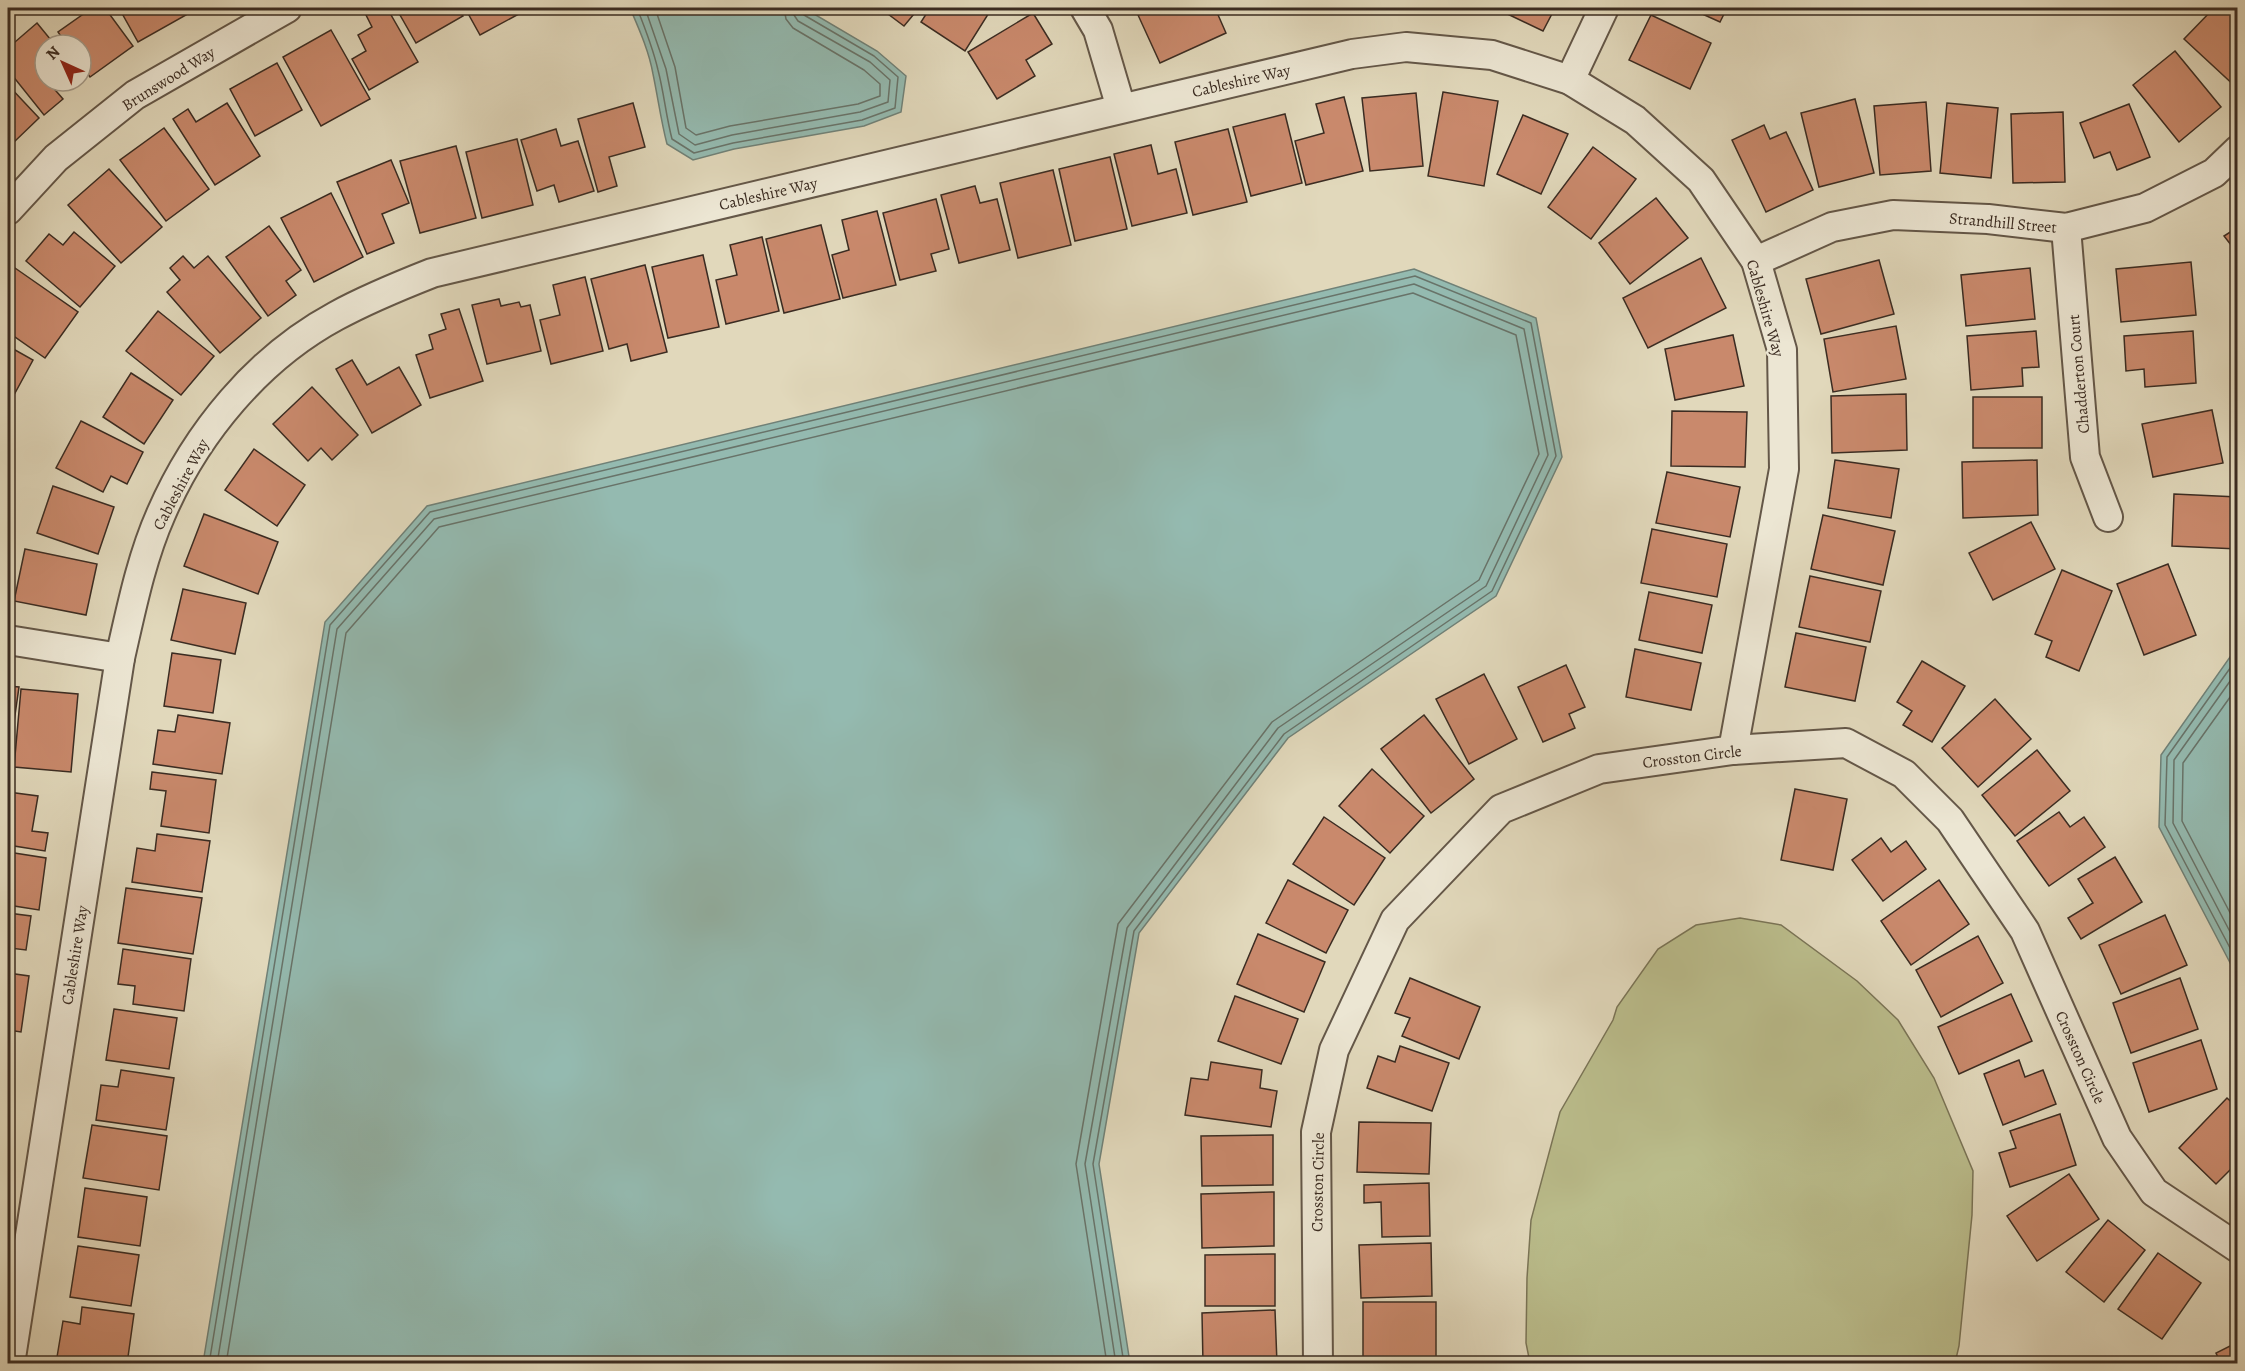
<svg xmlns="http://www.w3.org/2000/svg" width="2245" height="1371" font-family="Alegreya,serif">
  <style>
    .green { fill: #babc8b; stroke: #7a7456; stroke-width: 1.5 }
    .water { fill: #94bab0; stroke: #708177; stroke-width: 1.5 }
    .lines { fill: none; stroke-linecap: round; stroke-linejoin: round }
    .shore { stroke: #687369; stroke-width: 1.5 }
    .building { fill: #c9896c; stroke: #3b2c22; stroke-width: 1.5 }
    .minor-casing { stroke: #645748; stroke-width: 32 }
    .minor { stroke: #ece6d3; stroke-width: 28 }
    .labels { text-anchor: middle; stroke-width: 5; stroke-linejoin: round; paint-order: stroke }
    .street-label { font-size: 16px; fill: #3b2c22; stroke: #ece6d3 }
  </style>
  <rect width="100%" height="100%" fill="#e1d8bb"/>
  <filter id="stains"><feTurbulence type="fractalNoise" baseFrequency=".00333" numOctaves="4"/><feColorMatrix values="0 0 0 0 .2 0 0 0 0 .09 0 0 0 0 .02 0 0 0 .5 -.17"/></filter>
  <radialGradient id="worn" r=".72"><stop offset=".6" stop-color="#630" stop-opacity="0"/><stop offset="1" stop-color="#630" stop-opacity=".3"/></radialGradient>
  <polygon class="green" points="1740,918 1781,925 1857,981 1898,1020 1934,1078 1973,1171 1972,1215 1959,1346 1955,1363 1530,1363 1526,1343 1527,1278 1531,1220 1560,1112 1613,1020 1617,1007 1658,949 1696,925"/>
  <g class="water">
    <path d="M630,8H804L877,51L906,76L901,112L864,126L734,149L693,160L667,144C661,121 658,98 653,74C649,51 639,29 630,8Z"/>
    <polygon points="1414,269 1536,318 1562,457 1496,596 1288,738 1139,933 1099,1164 1130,1363 203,1363 325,622 427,506"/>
    <polygon points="2237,647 2237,976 2159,827 2161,755"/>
  </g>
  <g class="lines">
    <g class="shore">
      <path d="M637,8C645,28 653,48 658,70C664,93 666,116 672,139L694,153L733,143L862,120L895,108L898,77L874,56L804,15L800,8"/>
      <polyline points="645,8 666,69 679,134 695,145 732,135 860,112 888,102 890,80 870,62 798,21 794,15 793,8"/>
      <polyline points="655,8 675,67 686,128 696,135 730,126 858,104 880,96 880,84 864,70 793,28 786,19 784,8"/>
      <polyline points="2238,657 2167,757 2165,825 2238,963"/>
      <polyline points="2238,670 2174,760 2173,823 2238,947"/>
      <polyline points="2238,686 2183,763 2182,821 2238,928"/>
      <polyline points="209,1364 330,625 430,512 1415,276 1531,323 1556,456 1492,591 1284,734 1134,931 1093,1164 1124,1364"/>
      <polyline points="217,1364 337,629 434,519 1414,284 1524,329 1548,455 1486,586 1278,728 1127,928 1085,1164 1116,1364"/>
      <polyline points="226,1364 346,633 439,527 1413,293 1516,335 1539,454 1479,580 1272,722 1118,924 1076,1164 1107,1364"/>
    </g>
  </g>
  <g class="building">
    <polygon points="92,8 105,8 133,46 90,77 81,65 81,45 67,45 58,32"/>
    <polygon points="119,8 182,8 186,15 138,42"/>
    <polygon points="370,8 387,8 418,62 369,90 352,59 366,51 358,35 372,27 364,11"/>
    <polygon points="396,8 458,8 463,16 416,43"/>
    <polygon points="465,8 527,8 528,9 480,35"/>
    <polygon points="880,8 919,8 904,26"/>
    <polygon points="930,8 992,8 965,51 921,22"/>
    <polygon points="1154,8 1215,8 1226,33 1160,63 1138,15"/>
    <polygon points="1495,8 1555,8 1543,31"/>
    <polygon points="1689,8 1727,8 1720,22"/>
    <polygon points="2214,8 2224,8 2238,20 2237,88 2184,39"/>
    <polygon points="1033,13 1052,44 1026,60 1035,76 997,99 968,52"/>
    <polygon points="1651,15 1711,43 1690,89 1629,60"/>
    <polygon points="37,23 55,45 45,45 45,81 53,81 50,84 63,99 44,115 8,70 8,48"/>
    <polygon points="331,30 370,99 321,126 283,57"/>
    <polygon points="2175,51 2221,107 2179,142 2133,85"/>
    <polygon points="277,63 302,110 255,136 230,89"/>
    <polygon points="8,85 39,118 12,144 8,139"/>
    <polygon points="1443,92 1498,101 1484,186 1428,176"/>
    <polygon points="1416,93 1423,166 1370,171 1362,98"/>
    <polygon points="1344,97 1363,171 1306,185 1295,141 1324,133 1316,104"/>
    <polygon points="1855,99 1874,173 1819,187 1801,113"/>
    <polygon points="1926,102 1931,171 1880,175 1874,106"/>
    <polygon points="227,103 260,156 215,185 173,119 188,109 196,122"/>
    <polygon points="633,103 645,147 609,157 617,186 598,192 578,119"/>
    <polygon points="1947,103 1998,108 1991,178 1940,173"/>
    <polygon points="2129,104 2150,157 2117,170 2110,152 2094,158 2080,123"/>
    <polygon points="2063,112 2065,182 2013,183 2011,114"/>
    <polygon points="1285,114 1302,183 1251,196 1233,127"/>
    <polygon points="1523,115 1568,134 1541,194 1497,174"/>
    <polygon points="1764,125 1770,139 1786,132 1813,190 1766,212 1732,140"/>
    <polygon points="164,128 209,189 166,221 120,160"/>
    <polygon points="556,129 561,146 578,141 594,191 559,202 554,185 537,191 521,140"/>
    <polygon points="1228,129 1247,202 1193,215 1175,142"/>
    <polygon points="517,139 533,205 482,218 466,152"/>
    <polygon points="1151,145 1158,174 1176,169 1187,213 1132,226 1114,154"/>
    <polygon points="456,146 476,218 420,233 400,161"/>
    <polygon points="1593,147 1636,179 1591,239 1548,207"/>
    <polygon points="1110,157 1127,229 1075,241 1059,169"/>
    <polygon points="391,160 409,203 382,214 394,243 367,254 337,182"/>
    <polygon points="109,169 162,227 121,263 68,205"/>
    <polygon points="1053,170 1071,245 1018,258 1000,183"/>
    <polygon points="975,186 980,203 997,199 1010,250 959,263 941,195"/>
    <polygon points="331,193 363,257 314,282 281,218"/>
    <polygon points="1656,198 1688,238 1630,284 1599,243"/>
    <polygon points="936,199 949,249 931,254 936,271 900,280 883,213"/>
    <polygon points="877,211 896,285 843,298 832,255 849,250 842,220"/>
    <polygon points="821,225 840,299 784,313 766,239"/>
    <polygon points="269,226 301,270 286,281 296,295 268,316 226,257"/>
    <polygon points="2238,227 2238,254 2224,236"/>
    <polygon points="74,232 115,266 80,307 26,261 49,234 63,245"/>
    <polygon points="762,237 779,311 726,324 716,280 737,275 730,245"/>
    <polygon points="703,255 719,327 668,338 652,267"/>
    <polygon points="183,256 194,268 208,256 261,318 220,353 167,292 180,280 170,268"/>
    <polygon points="1701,258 1726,308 1648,348 1623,298"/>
    <polygon points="1879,260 1894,314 1821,334 1806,279"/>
    <polygon points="2191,262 2196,315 2121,322 2116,269"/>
    <polygon points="645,265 667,352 631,361 627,344 609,349 591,279"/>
    <polygon points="15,268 78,312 45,358 8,332 8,279"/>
    <polygon points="2030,268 2035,319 1966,326 1961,275"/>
    <polygon points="585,277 603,351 551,364 540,320 560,315 553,285"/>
    <polygon points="499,299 501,306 519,302 521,307 530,305 541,351 487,364 472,305"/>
    <polygon points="459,309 483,381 430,398 416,355 433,349 429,335 446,329 441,314"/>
    <polygon points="158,311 214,356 181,395 126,351"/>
    <polygon points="1896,326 1906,379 1833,392 1824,339"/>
    <polygon points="2036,331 2039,367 2022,368 2023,386 1971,390 1967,336"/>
    <polygon points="2193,331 2196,383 2145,387 2144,369 2126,371 2124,336"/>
    <polygon points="1733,335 1744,386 1675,400 1665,349"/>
    <polygon points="8,346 33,360 9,404 8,404"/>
    <polygon points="352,360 367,385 399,367 421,405 372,433 336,369"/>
    <polygon points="131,373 173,400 144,444 103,417"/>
    <polygon points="312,387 358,435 332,460 321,448 308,461 273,424"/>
    <polygon points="1906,394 1907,450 1832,453 1831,396"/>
    <rect x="1973" y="397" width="69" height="51"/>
    <polygon points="2212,410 2223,463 2153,477 2142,424"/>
    <polygon points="1672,411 1747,412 1745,467 1671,466"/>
    <polygon points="81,421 143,452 127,484 111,476 103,492 56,468"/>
    <polygon points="254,449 305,485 277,526 225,490"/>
    <polygon points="1835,460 1899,469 1891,518 1828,508"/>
    <polygon points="2037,460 2038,515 1963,518 1962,462"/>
    <polygon points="1667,472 1740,487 1730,537 1656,523"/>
    <polygon points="53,486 114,507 98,554 37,533"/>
    <polygon points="2174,494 2238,497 2238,549 2172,546"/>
    <polygon points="204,514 278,542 258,594 184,566"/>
    <polygon points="1823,515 1895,531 1883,585 1811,569"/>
    <polygon points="2031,522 2055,569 1993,600 1969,553"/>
    <polygon points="1652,529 1727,544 1717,597 1641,583"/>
    <polygon points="25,549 97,564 86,615 14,601"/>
    <polygon points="2168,564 2196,635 2144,655 2117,584"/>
    <polygon points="2062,570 2112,591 2079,671 2046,657 2052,641 2035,634"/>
    <polygon points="1810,576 1881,591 1870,642 1799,627"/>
    <polygon points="183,589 246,603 235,654 171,640"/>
    <polygon points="1649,592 1712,605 1702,653 1639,640"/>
    <polygon points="1796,633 1866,647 1855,701 1785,687"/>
    <polygon points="1635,649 1701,663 1691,710 1626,697"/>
    <polygon points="172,653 221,660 213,713 164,706"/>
    <polygon points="1922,661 1965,686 1932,742 1903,725 1912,711 1897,702"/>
    <polygon points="1566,665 1585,707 1569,714 1575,728 1543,742 1518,687"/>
    <polygon points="1484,674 1517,739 1469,764 1436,699"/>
    <polygon points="8,686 19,687 9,757 8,756"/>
    <polygon points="21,689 78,694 71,772 14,767"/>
    <polygon points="1995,699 2031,739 1978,787 1942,748"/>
    <polygon points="178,715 230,723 222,774 153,764 158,730 175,732"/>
    <polygon points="1424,715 1474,779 1431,813 1381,749"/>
    <polygon points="2037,750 2070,791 2015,836 1982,795"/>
    <polygon points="1372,769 1424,816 1390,853 1339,806"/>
    <polygon points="152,772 216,780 209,833 161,826 166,791 150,789"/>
    <polygon points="1795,789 1847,799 1833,870 1781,860"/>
    <polygon points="8,792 38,796 32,831 48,833 45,851 8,845"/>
    <polygon points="2059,812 2070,827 2084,817 2105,847 2049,886 2017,841"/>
    <polygon points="1324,817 1385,858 1354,905 1293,864"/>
    <polygon points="157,834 210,841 202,892 132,882 137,848 155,851"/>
    <polygon points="1881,838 1891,852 1906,841 1926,869 1883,901 1852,860"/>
    <polygon points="8,852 46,858 39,910 8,905"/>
    <polygon points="2115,857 2142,902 2081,939 2068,918 2093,903 2078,879"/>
    <polygon points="1288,880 1348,910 1326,953 1266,923"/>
    <polygon points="1939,880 1969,924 1911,965 1881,921"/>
    <polygon points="126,888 202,898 193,954 118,943"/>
    <polygon points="8,913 31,916 26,950 10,948 8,965"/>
    <polygon points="2165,915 2187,965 2121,994 2099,945"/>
    <polygon points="1258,934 1325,962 1304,1012 1237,984"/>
    <polygon points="1978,936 2003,983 1941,1017 1916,970"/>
    <polygon points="123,949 191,959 184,1011 133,1004 135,986 118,984"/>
    <polygon points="8,973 29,976 21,1032 8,1030"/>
    <polygon points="1410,978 1480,1007 1459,1059 1402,1036 1410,1018 1395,1013"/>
    <polygon points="2180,978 2198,1029 2131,1053 2113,1003"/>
    <polygon points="2011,994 2032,1041 1959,1074 1938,1027"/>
    <polygon points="1235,996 1298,1019 1281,1064 1218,1041"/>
    <polygon points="114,1009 177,1018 169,1069 106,1060"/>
    <polygon points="2201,1040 2217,1089 2149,1112 2133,1063"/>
    <polygon points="1400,1046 1449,1063 1432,1111 1367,1088 1378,1056 1395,1062"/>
    <polygon points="2019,1060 2025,1077 2043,1070 2056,1104 2003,1125 1984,1074"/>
    <polygon points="1211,1062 1262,1070 1260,1088 1277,1091 1271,1127 1185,1115 1191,1078 1208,1080"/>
    <polygon points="121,1070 174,1078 166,1130 96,1120 101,1085 118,1087"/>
    <polygon points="2227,1098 2238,1108 2238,1162 2216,1184 2179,1148"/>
    <polygon points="2060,1114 2076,1165 2010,1187 1999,1153 2016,1148 2010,1131"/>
    <polygon points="1359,1122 1431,1123 1429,1174 1357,1172"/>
    <polygon points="92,1125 167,1136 159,1190 83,1178"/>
    <polygon points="1273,1135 1273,1185 1202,1186 1201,1136"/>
    <polygon points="2069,1174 2099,1219 2037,1261 2007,1216"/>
    <polygon points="1429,1183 1430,1236 1382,1237 1381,1202 1364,1203 1364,1185"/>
    <polygon points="85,1188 147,1197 140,1246 78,1237"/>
    <polygon points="1274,1192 1274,1246 1202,1248 1201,1194"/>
    <polygon points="2108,1220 2145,1250 2104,1302 2066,1272"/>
    <polygon points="1431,1243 1432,1296 1361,1298 1359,1245"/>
    <polygon points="78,1246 139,1255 131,1306 70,1297"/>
    <polygon points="2158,1253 2201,1283 2162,1339 2118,1309"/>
    <polygon points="1275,1254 1275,1306 1205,1306 1205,1255"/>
    <rect x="1363" y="1302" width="73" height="56"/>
    <polygon points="82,1307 134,1314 127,1364 106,1364 57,1357 63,1321 80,1324"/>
    <polygon points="1275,1310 1277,1364 1203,1364 1202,1313"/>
    <polygon points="2238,1342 2238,1364 2221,1364 2216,1353"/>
    <polygon points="2213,1358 2216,1364 2202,1364"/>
  </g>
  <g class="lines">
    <g class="minor-casing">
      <g id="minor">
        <polyline points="1085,8 1098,30 1121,108"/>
        <polyline points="1570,80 1604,8"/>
        <polyline points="8,210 56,158 135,95 287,8"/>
        <polyline points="2066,228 2085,457 2108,517"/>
        <polyline points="1756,261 1832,227 1893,215 1988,219 2066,228 2145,208 2214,173 2238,150"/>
        <polyline points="8,640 120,658"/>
        <path d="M10,1364L120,658C131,610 141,559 161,514C196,433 258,358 336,316C367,299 399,286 432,273L1352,54L1406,47L1492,55L1570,80L1635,120L1701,180L1756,261L1782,350L1784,469L1733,750"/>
        <polyline points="1318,1364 1316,1132 1334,1050 1395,920 1501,809 1599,769 1733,750 1846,743 1904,774 1950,820 2025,931 2117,1138 2154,1192 2238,1248"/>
      </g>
    </g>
    <use href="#minor" class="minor"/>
  </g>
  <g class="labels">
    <g class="street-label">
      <text transform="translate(168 78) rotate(-32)" y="6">Brunswood Way</text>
      <text transform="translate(1241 80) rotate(-13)" y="6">Cableshire Way</text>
      <text transform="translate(768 193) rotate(-13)" y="6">Cableshire Way</text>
      <text transform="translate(2003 222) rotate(5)" y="6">Strandhill Street</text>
      <text transform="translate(1766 308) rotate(74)" y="6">Cableshire Way</text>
      <text transform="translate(2078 374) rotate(-95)" y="6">Chadderton Court</text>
      <text transform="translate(180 484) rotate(-62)" y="6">Cableshire Way</text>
      <text transform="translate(1692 756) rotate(-7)" y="6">Crosston Circle</text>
      <text transform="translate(74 955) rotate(-81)" y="6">Cableshire Way</text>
      <text transform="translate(2081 1057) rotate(66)" y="6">Crosston Circle</text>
      <text transform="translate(1317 1182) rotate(-89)" y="6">Crosston Circle</text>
    </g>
  </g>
  <rect width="2245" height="1371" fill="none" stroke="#e1d8bb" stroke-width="30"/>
  <rect x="9" y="9" width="2227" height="1353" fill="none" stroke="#3b2c22" stroke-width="3"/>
  <rect x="15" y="15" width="2215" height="1341" fill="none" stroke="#3b2c22" stroke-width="1.5"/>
  <g transform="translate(63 63) rotate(315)"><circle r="28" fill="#ece6d3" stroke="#a59c8c" stroke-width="1.5"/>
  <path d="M0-4.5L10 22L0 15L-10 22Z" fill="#8f2418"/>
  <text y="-9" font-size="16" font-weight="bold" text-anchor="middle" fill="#3b2c22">N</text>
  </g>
  <rect width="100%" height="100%" filter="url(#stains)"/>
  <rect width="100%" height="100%" fill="url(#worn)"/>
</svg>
